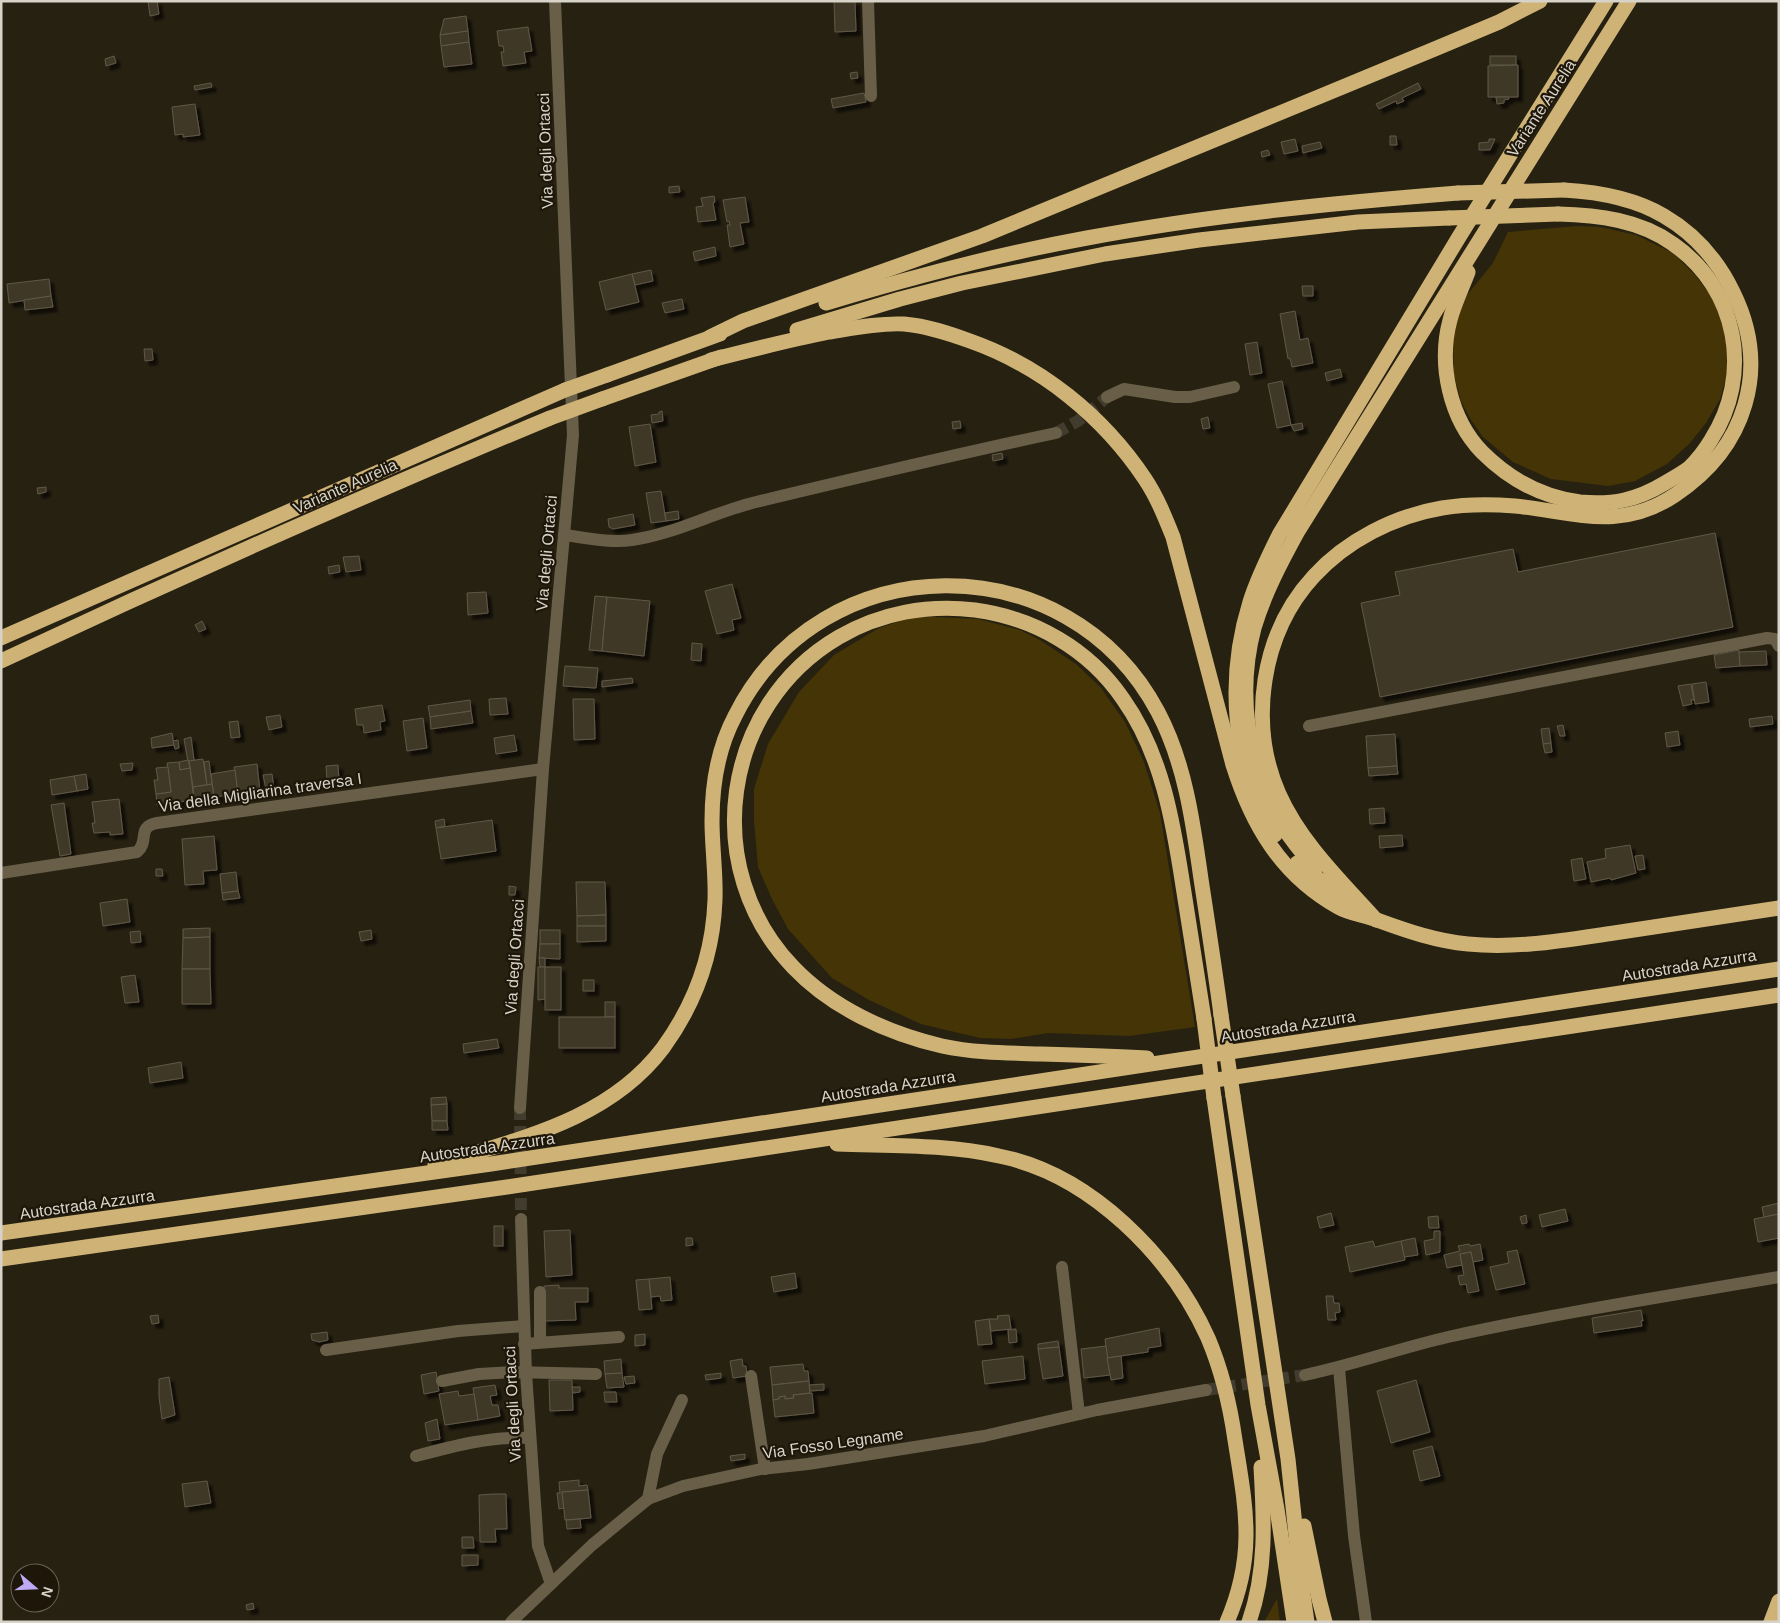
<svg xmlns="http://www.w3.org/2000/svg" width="1780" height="1623" font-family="Helvetica,sans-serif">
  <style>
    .green { fill: #453406 }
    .building { fill: #3f3828; stroke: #605848; filter: url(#shadow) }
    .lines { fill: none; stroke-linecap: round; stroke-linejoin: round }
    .minor-tunnel { stroke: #413c2d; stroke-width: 12; stroke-dasharray: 12 6; stroke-linecap: butt }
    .minor { stroke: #695e47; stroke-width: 12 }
    .highway { stroke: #cfb376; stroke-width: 15 }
    .highway-bridge { stroke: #cfb376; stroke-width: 15 }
    .labels { text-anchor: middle; stroke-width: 4.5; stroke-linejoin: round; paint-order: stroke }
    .street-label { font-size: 16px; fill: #d7d3c9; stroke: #1e1709 }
  </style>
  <defs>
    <filter id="shadow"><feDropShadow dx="4.5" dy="4.5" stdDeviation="1" flood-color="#0009"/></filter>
  </defs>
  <rect width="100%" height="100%" fill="#272112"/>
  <g class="green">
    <polygon points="1577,226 1600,227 1636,235 1673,253 1696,276 1713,299 1726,329 1729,367 1720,399 1706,423 1690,443 1667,464 1635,481 1608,486 1551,479 1513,462 1483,437 1471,420 1461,401 1454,375 1453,342 1459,305 1493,263 1508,232"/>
    <polygon points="915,616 978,619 1020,630 1040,640 1076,664 1101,688 1125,722 1144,762 1160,813 1195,1027 1129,1036 1048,1033 1011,1039 980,1038 921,1024 869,1000 832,978 788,929 772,899 758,867 754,820 754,789 768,744 799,692 834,655 879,628"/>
    <polygon points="1277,1599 1280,1622 1264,1622"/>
  </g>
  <g class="building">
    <polygon points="148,1 157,1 159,14 150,16"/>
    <polygon points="834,1 855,1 856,31 835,32"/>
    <polygon points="466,16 468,31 440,35 444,19"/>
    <polygon points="528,27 532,51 524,52 526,63 503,66 501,52 504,52 503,46 499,46 497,31"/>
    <polygon points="468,31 469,42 441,46 440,35"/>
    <polygon points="469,42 472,64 444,67 441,46"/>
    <polygon points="114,56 116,63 106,66 105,59"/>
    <rect x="1490" y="56" width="26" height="9"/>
    <polygon points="1518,65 1518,97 1488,97 1488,66"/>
    <polygon points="857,72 858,78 851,79 850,73"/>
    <polygon points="211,83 212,87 195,90 194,86"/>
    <polygon points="1418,83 1421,89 1402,98 1404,101 1397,104 1396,101 1379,109 1376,104"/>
    <polygon points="864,93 866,102 833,108 831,99"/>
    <polygon points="1496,97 1508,97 1509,99 1504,100 1504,103 1497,104"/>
    <polygon points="195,104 200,135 183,137 183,134 175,135 172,107"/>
    <polygon points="1390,136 1396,136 1397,145 1390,145"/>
    <polygon points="1295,139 1298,151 1284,154 1281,142"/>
    <polygon points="1489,139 1495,139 1490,150 1479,150 1479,143 1489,142"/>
    <polygon points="1320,142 1322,148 1303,153 1302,146"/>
    <polygon points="1268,150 1270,155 1262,157 1261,152"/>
    <polygon points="679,186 680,192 669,193 669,187"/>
    <polygon points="714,196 715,202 713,203 716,220 698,222 696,207 703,206 701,198"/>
    <polygon points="745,197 749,222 740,223 744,244 730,247 727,225 730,225 729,221 727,222 723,200"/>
    <polygon points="715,247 716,256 695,261 693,252"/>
    <polygon points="651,270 653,281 635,285 632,274"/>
    <polygon points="632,274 639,302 606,310 599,282"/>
    <polygon points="49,279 51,296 9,303 7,284"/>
    <polygon points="1302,286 1313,286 1313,296 1303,296"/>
    <polygon points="51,296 53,307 25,310 24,300"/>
    <polygon points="682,299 684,309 665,313 662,303"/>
    <polygon points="1295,311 1300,340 1308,338 1313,363 1292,367 1290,358 1288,359 1280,314"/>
    <polygon points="1257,342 1262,373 1250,375 1245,344"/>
    <polygon points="144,349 152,349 153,360 145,361"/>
    <polygon points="1340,369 1342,377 1327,381 1325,373"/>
    <polygon points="1282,381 1291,425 1277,428 1268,384"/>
    <polygon points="662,411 663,421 652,423 651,415 659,414 659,412"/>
    <polygon points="1208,417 1210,428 1203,429 1201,419"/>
    <polygon points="960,421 961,428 953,429 952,422"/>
    <polygon points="1302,423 1303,429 1294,431 1291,425"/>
    <polygon points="650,424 656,462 635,466 629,427"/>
    <polygon points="1002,453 1003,459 993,461 992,455"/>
    <polygon points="46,487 46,492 38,494 37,488"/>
    <polygon points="661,491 666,521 651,523 646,493"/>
    <polygon points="678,511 679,519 666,521 665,513"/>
    <polygon points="633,514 635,525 613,529 609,527 608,519"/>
    <polygon points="1715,533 1733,627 1380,697 1361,603 1400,595 1395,572 1513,549 1518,572"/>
    <polygon points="359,556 361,570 346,572 343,557"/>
    <polygon points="339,565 340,572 329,574 328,567"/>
    <polygon points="732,584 741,618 732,620 734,630 717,634 705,591"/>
    <polygon points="486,592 488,613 468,615 467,593"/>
    <polygon points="595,596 607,597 602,651 589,650"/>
    <polygon points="607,597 650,601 644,656 602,651"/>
    <polygon points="202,621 206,629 199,632 195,625"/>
    <polygon points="692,643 702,644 701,661 691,660"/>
    <polygon points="1739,650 1740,666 1716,668 1714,655"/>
    <polygon points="1766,651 1767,665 1740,666 1739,652"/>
    <polygon points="565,666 598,668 596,688 563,686"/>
    <polygon points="632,678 633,683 602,687 602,681"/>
    <polygon points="1706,682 1709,702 1695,704 1692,684"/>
    <polygon points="1691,684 1694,700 1691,700 1692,704 1683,706 1678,686"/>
    <polygon points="506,698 508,714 490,715 489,699"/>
    <polygon points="573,699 594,699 595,739 574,740"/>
    <polygon points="470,700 471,711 430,717 428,706"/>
    <polygon points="382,705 385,721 380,722 381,730 364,733 363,725 357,725 355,709"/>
    <polygon points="471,711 473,723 431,729 430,717"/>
    <polygon points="280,715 282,727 269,730 266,717"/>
    <polygon points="1772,716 1773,724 1750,727 1749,719"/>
    <polygon points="423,718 427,748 407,751 403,721"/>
    <polygon points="238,721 240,737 231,738 229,722"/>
    <polygon points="1563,725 1565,736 1560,736 1557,726"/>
    <polygon points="1549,728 1551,743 1543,744 1541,729"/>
    <polygon points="1678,731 1680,745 1667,747 1665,733"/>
    <polygon points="172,733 174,745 152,748 151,738"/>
    <polygon points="1395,734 1397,766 1368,768 1366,736"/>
    <polygon points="514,735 517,751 496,754 494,738"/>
    <polygon points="191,737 194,760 188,762 184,739"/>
    <polygon points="178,740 179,748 175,749 173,741"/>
    <polygon points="1551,743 1552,752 1545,753 1543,744"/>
    <polygon points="203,759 207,785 193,787 189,761"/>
    <polygon points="188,760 190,768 180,770 179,762"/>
    <polygon points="209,761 212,784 207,785 204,762"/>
    <polygon points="179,762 180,770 190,768 194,800 157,805 156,794 171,792 167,763"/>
    <polygon points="133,763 132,770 122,771 120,764"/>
    <polygon points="257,764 260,791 238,794 234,767"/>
    <polygon points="338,765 339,780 327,781 326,766"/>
    <polygon points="1397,766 1398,774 1369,776 1368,768"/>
    <polygon points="168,767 171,792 156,794 154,780 158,780 156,768"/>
    <polygon points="235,770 238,794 214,797 211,774"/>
    <polygon points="86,774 88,789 77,791 74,776"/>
    <polygon points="272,774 274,788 266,789 263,775"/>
    <polygon points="74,776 77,791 52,795 50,780"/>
    <polygon points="212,784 214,797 194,800 193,787"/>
    <polygon points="119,799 123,834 110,835 110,832 94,833 92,823 95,823 92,802"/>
    <polygon points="64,803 71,854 60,856 51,805"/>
    <polygon points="1384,808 1385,823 1370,824 1369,809"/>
    <polygon points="444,819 445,826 436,828 435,821"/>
    <polygon points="492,820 496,851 441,859 436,828"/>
    <polygon points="1402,835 1403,846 1380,848 1379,836"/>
    <polygon points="214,836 217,870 203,871 204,884 185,885 182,839"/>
    <polygon points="1630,845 1636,873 1611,880 1610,878 1591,882 1587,862 1606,858 1605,849"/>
    <polygon points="1643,855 1645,869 1638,870 1635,856"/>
    <polygon points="1582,858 1586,879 1574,881 1571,860"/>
    <polygon points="156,869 162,869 163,876 156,876"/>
    <polygon points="236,872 238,891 222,893 220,874"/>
    <polygon points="576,882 605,882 606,915 577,916"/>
    <polygon points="509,886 516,887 515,895 509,895"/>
    <polygon points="238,891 240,898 223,900 222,893"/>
    <polygon points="127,899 130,922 103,926 100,903"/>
    <polygon points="606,915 606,926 577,926 577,916"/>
    <polygon points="577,926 606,926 606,941 577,942"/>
    <polygon points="210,928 210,937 183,938 183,929"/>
    <polygon points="371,930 372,939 361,941 359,932"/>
    <rect x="540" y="930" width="20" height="14"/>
    <polygon points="140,931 141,942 131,943 130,932"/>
    <polygon points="210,937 210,969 182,969 183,938"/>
    <polygon points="540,944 560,944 560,959 539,958"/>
    <polygon points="539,958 545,958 545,967 540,967"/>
    <polygon points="538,967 545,967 545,999 538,1000"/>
    <rect x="545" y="967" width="16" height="43"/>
    <polygon points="182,969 210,969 211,1004 182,1004"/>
    <polygon points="135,975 139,1002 125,1003 121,977"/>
    <rect x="583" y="980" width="11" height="11"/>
    <rect x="605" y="1002" width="10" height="15"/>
    <rect x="559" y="1017" width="56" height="31"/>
    <polygon points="497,1039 499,1048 464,1053 463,1044"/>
    <polygon points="181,1062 183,1078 150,1083 148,1068"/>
    <polygon points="446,1097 447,1104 431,1105 431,1098"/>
    <polygon points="447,1104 447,1121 432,1121 431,1105"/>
    <polygon points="432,1121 447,1121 448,1130 432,1130"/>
    <polygon points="1779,1203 1779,1214 1764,1217 1762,1207"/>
    <polygon points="1565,1209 1568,1221 1542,1227 1539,1215"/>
    <polygon points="1331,1213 1334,1225 1320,1228 1317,1217"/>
    <polygon points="1779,1214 1779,1238 1758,1242 1754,1219"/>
    <polygon points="1526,1215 1527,1223 1522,1224 1520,1217"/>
    <polygon points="1438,1216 1439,1228 1429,1228 1428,1217"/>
    <rect x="494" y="1226" width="9" height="20"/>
    <polygon points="570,1230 572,1275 546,1277 544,1231"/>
    <polygon points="1434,1231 1440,1231 1440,1252 1426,1255 1424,1241 1434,1239"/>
    <polygon points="686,1238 692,1238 693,1245 686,1246"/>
    <polygon points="1415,1238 1418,1255 1404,1257 1401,1241"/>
    <polygon points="1373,1241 1375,1247 1401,1241 1405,1260 1350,1272 1345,1247"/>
    <polygon points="1469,1244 1470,1246 1480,1244 1483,1260 1473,1262 1471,1252 1460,1254 1462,1265 1447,1268 1444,1255 1460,1251 1458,1246"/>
    <polygon points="1517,1250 1525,1284 1496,1290 1490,1267 1509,1263 1507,1252"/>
    <polygon points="1471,1252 1479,1291 1468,1293 1466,1284 1460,1285 1458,1276 1464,1275 1460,1254"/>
    <polygon points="795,1273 797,1288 774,1292 771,1277"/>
    <polygon points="670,1277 672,1300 661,1301 660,1296 651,1297 649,1279"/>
    <polygon points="649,1279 652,1309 639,1310 636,1280"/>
    <polygon points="559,1285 559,1288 588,1288 588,1302 575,1302 576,1320 544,1321 544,1286"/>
    <polygon points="1326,1296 1333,1296 1334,1303 1339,1303 1340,1312 1335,1313 1336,1320 1328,1320"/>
    <polygon points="1641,1310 1643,1321 1641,1321 1642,1326 1594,1333 1592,1318"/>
    <polygon points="158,1315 159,1323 152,1324 150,1316"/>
    <polygon points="1009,1315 1011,1329 991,1331 989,1319 998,1319 997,1316"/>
    <polygon points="989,1319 992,1344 978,1345 975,1321"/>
    <polygon points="1159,1328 1161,1346 1148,1348 1148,1352 1107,1358 1105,1339"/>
    <polygon points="1016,1329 1017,1342 1009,1343 1008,1330"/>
    <polygon points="327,1332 328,1340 319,1342 312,1340 311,1334"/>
    <polygon points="645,1334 645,1345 635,1346 635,1335"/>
    <polygon points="1058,1341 1059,1347 1038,1349 1038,1344"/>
    <polygon points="1106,1346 1110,1375 1084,1378 1081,1349"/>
    <polygon points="1059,1347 1063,1376 1043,1379 1038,1349"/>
    <polygon points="1023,1356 1025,1379 985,1384 982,1361"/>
    <polygon points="1121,1356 1123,1378 1111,1380 1107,1358"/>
    <polygon points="621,1359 622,1373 605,1374 604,1361"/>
    <polygon points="742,1359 743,1366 746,1366 747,1376 733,1378 730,1361"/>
    <polygon points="803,1364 804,1371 808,1371 809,1381 772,1385 770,1367"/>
    <polygon points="436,1372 439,1391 424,1394 421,1375"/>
    <polygon points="622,1373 624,1387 607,1388 605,1374"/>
    <polygon points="721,1373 721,1378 706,1380 705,1375"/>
    <polygon points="634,1376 635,1383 626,1384 624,1377"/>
    <polygon points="169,1377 175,1415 162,1419 159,1397 159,1379"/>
    <polygon points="549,1380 572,1380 573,1410 550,1411"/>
    <polygon points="1416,1380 1430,1432 1391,1443 1377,1391"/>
    <polygon points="809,1381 810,1393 793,1395 794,1398 785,1399 785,1396 779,1397 779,1399 773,1400 772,1385"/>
    <polygon points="824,1384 824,1390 810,1391 809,1385"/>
    <polygon points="495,1385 497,1395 490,1396 492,1405 498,1405 500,1416 478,1420 473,1388"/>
    <polygon points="572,1387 580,1387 580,1392 573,1393"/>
    <polygon points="458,1391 459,1396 474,1394 478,1420 445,1425 439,1394"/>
    <polygon points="604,1392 616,1392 617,1402 605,1402"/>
    <polygon points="812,1393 814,1413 775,1417 773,1400 779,1399 779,1397 785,1396 785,1399 794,1398 793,1395"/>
    <polygon points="437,1419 440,1439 428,1441 425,1423"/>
    <polygon points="1432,1446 1440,1476 1420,1481 1413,1451"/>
    <polygon points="745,1454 745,1459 731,1461 730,1456"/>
    <polygon points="579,1480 579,1486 587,1485 588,1490 562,1492 564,1508 559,1509 557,1493 560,1493 559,1482"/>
    <polygon points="207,1481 211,1503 185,1507 182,1484"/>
    <polygon points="588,1490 591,1518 565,1520 562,1492"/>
    <polygon points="493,1494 506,1494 507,1529 495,1529 496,1542 480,1542 479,1495"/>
    <polygon points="580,1519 581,1528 567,1529 566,1520"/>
    <polygon points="462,1537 473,1537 474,1548 462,1548"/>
    <polygon points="462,1555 478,1555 478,1565 462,1566"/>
    <polygon points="253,1603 254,1609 247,1610 246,1605"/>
  </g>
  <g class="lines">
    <g class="minor-tunnel">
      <polyline points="1056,433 1078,421 1107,397"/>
      <polyline points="520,1108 521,1219"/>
      <polyline points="1206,1390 1305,1375"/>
    </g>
    <g class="minor">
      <polyline points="868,1 871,96"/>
      <polyline points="1107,397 1124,389 1175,397 1190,397 1234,387"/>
      <path d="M564,535C587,538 610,543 632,540C675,534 714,512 756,502C856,478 956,454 1056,433"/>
      <polyline points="1309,726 1767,638 1775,639 1779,646"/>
      <path d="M1,873L137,852C150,841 136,827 157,823L543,769"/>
      <polyline points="520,1108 543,769 573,435 555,1"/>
      <polyline points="521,1219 526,1373 538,1546 551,1584"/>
      <polyline points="1062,1267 1079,1414"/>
      <polyline points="540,1342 540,1292"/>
      <polyline points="524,1344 619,1337"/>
      <polyline points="326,1350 458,1331 524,1326"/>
      <polyline points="1339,1368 1354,1536 1366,1622"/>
      <path d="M1305,1375C1353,1365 1400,1348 1448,1337C1557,1313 1668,1296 1779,1277"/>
      <polyline points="751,1376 765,1469"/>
      <polyline points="442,1381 479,1374 513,1372 596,1374"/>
      <path d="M416,1456C453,1446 491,1436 529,1438"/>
      <polyline points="648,1499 657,1454 682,1400"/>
      <polyline points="511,1622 592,1545 648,1499 683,1486 761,1469 808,1464 984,1436 1097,1410 1206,1390"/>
    </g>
    <g class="highway">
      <path d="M1468,272C1462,288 1454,304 1450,320C1438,365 1450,419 1482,452C1510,480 1541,497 1580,502C1613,505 1637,500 1665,483C1673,478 1681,474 1689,468C1697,460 1705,450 1711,440C1753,375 1738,289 1673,244C1640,220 1598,215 1558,214"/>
      <path d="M826,303C912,277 999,254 1087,238C1210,215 1334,203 1458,193"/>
      <polyline points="797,330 900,299 962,283 1105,254 1199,240 1358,222 1449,218"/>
      <polyline points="710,337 743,321 982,236 1437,48 1499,22 1540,1"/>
      <path d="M711,360C750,350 789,340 829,332C854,328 879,323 904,324C927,326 948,333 970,341C1041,366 1103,416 1145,479C1157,497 1165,517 1173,537L1233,765C1252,825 1281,875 1338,907C1350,914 1364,915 1377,920C1407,931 1436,941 1468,944C1517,949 1566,940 1614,933C1669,925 1724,916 1779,908"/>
      <polyline points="607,375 720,334"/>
      <polyline points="602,399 721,357"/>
      <polyline points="1,638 565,390"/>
      <path d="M1,661C182,576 365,495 550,418"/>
      <path d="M1275,835C1232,766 1226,679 1250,602C1257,579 1268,557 1279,535L1459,237L1606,1"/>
      <polyline points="1297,863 1306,871 1322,881 1354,906"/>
      <path d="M1315,869C1303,853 1289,838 1279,820C1247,762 1237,692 1254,628C1264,594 1281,562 1298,531L1629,1"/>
      <path d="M1376,920C1341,881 1301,843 1279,794C1248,724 1261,633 1314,576C1346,541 1394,516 1442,508C1466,504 1491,504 1515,506C1574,512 1620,532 1675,495C1746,448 1771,369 1733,292C1718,261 1695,234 1664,216C1634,198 1599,192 1564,190"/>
      <path d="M1147,1058C1111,1056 1076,1055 1041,1054C1007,1053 974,1053 942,1046C887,1033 832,1008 793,967C699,869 721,706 839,637C880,613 928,604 975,610C1034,618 1089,649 1123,699C1162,754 1173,821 1183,886C1190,930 1197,975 1204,1019"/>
      <polyline points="1233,1096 1288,1459 1300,1573 1307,1622"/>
      <polyline points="1214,1098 1258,1405 1277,1509 1294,1622"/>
      <path d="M837,1144C890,1146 946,1144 999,1156C1090,1174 1171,1256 1208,1338C1222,1371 1230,1405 1235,1440C1246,1509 1256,1555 1227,1622"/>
      <path d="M435,1165C517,1139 608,1121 663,1048C695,1004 713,955 715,900C716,874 712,847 712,821C712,785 718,748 735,716C821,544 1068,542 1158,712C1185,763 1193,822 1201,879C1208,925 1215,970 1221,1015"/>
      <polyline points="1,1233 491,1164 1779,969"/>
      <polyline points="1,1259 507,1187 1779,995"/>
      <polyline points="1304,1526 1319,1599 1325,1622"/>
      <path d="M1249,1622C1267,1571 1264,1519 1261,1467"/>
      <polyline points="1771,1622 1779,1601"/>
    </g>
    <g class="highway-bridge">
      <polyline points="1458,193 1564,190"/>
      <polyline points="1449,218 1558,214"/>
      <polyline points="565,390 607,375"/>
      <polyline points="550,418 602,399"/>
      <polyline points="1221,1015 1233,1096"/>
      <polyline points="1204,1019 1214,1098"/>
    </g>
  </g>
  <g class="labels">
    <g class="street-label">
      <text transform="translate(1541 108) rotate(-57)" y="6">Variante Aurelia</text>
      <text transform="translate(545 151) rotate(-92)" y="6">Via degli Ortacci</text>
      <text transform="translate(345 486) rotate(-24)" y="6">Variante Aurelia</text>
      <text transform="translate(546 553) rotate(-85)" y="6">Via degli Ortacci</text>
      <text transform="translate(260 792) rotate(-8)" y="6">Via della Migliarina traversa I</text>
      <text transform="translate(514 957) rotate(-86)" y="6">Via degli Ortacci</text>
      <text transform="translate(1689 965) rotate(-9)" y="6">Autostrada Azzurra</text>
      <text transform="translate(1288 1026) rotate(-9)" y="6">Autostrada Azzurra</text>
      <text transform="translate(888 1086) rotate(-9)" y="6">Autostrada Azzurra</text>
      <text transform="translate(487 1147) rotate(-8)" y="6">Autostrada Azzurra</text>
      <text transform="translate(87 1204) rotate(-8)" y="6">Autostrada Azzurra</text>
      <text transform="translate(512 1404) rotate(-93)" y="6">Via degli Ortacci</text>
      <text transform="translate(833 1443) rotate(-8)" y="6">Via Fosso Legname</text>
    </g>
  </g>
  <rect width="1780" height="1623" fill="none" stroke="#d7d3c9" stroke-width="5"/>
  <g transform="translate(35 1588) rotate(109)"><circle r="24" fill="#1e1709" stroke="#686256"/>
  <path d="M0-4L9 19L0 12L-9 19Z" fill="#bda9f5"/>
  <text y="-8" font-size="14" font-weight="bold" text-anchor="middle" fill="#d7d3c9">N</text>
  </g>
</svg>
